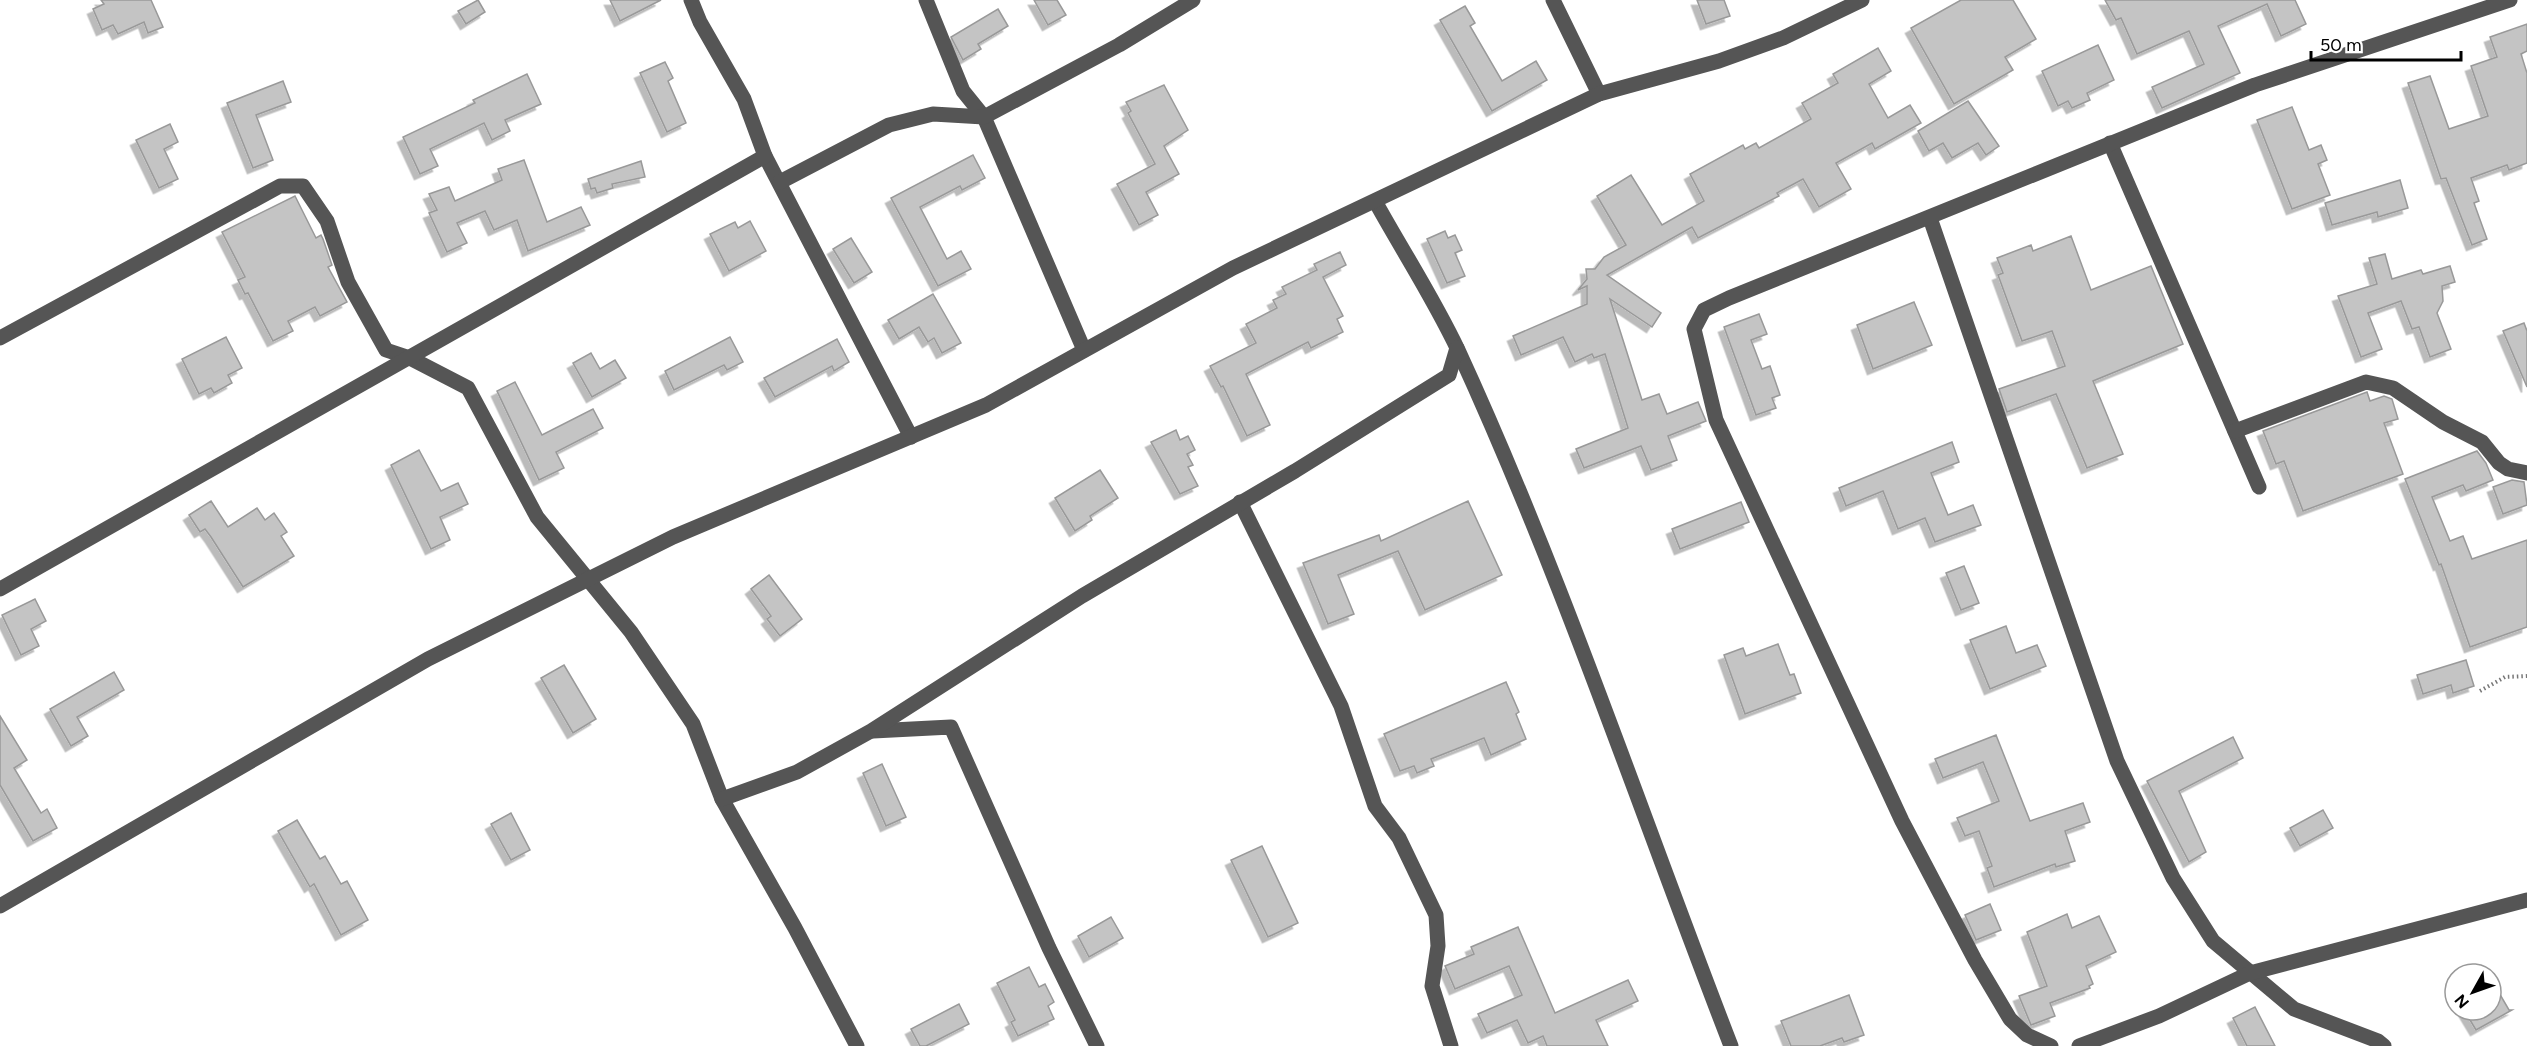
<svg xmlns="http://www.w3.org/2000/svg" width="2527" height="1046" font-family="Figtree,sans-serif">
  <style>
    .building { fill: #c4c4c4; stroke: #999; stroke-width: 1.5; filter: url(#shadow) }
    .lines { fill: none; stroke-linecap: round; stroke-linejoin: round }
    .path { stroke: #777; stroke-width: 4; stroke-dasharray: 1.5 3; stroke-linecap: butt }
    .minor { stroke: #555; stroke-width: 15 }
  </style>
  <defs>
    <filter id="shadow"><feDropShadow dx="-5.5" dy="5.5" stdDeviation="0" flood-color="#0004"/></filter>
  </defs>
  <rect width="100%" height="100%" fill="#fff"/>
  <g class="building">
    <polygon points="101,0 151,0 163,27 148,33 144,22 118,34 113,25 102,30 93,9 104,4"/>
    <polygon points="478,0 485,12 466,24 458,11"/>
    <polygon points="610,0 661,0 620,21"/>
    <polygon points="1034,0 1057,0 1066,15 1048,25"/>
    <polygon points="1697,0 1724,0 1730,16 1706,24"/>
    <polygon points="1961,0 2013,0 2036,39 2005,57 2013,70 1954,104 1911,28"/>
    <polygon points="2105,0 2295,0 2306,24 2281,36 2267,4 2218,26 2240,73 2162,108 2152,87 2204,64 2189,31 2137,54 2121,18 2116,20"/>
    <polygon points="1465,6 1475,23 1470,26 1502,81 1536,61 1547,80 1492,111 1440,20"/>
    <polygon points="998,9 1008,26 978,44 981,49 963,60 951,37"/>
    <polygon points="2527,24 2527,51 2521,54 2527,73 2527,163 2509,170 2507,165 2471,178 2479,201 2474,203 2487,239 2472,245 2446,178 2441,179 2408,83 2430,76 2449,129 2488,116 2471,66 2497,57 2490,37"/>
    <polygon points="2098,45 2114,80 2087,93 2090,100 2072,108 2068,101 2058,106 2042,71"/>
    <polygon points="1878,48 1891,71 1869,84 1888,118 1910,105 1921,123 1875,149 1872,143 1836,163 1851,189 1819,207 1803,179 1777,193 1779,196 1698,238 1692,227 1607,275 1661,313 1652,327 1610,299 1642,400 1659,394 1667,414 1698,402 1706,421 1668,436 1677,460 1651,470 1641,446 1584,468 1576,449 1628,428 1605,354 1594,358 1592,354 1575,362 1563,337 1521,355 1513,336 1587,304 1587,286 1578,290 1587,279 1586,269 1595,269 1604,257 1626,245 1597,196 1631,175 1662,225 1704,201 1690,174 1743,145 1745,149 1756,143 1759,148 1811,119 1802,103 1838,83 1833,74"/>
    <polygon points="665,62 673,78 668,81 686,123 667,132 640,73"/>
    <polygon points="527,74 541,104 505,120 510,131 492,140 484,123 430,149 438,166 420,174 403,137 475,103 473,100"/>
    <polygon points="283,81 291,102 256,115 273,160 253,168 227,103"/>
    <polygon points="1164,85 1188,130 1164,146 1179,174 1146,192 1158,215 1139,225 1117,184 1155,164 1128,113 1131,111 1126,102"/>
    <polygon points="1968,101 1999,146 1986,155 1978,143 1952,158 1943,143 1929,151 1918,131"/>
    <polygon points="2292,107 2309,150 2321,145 2327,160 2318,164 2330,195 2292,209 2257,120"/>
    <polygon points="170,124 178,142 164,149 178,179 159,188 136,140"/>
    <polygon points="973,155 985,178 962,190 960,186 920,207 947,259 961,251 971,269 938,286 891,198"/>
    <polygon points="524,160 547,222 581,207 590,225 528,251 517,220 494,230 485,211 457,223 467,243 447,252 429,213 437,210 429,194 449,187 455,201 502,180 498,169"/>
    <polygon points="641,161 645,177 612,184 613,188 597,193 595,188 591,189 588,179"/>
    <polygon points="2400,180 2408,208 2378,217 2377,212 2332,225 2325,203"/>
    <polygon points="295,196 316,238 321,235 323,239 332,265 328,267 347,302 320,316 315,307 288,321 293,331 273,341 248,293 245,294 238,280 245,277 222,232"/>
    <polygon points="750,221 766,251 729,271 710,234 735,222 738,228"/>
    <polygon points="1445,231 1448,238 1455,235 1462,250 1455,253 1465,276 1447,283 1427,239"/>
    <polygon points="2071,236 2091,290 2151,266 2183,344 2093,381 2123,454 2087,468 2056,394 2007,412 1999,389 2065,366 2052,331 2022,341 1998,275 2003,273 1997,258 2031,245 2033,251"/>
    <polygon points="851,238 872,272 854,283 833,249"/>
    <polygon points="1340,252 1346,265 1323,277 1343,316 1337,319 1343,332 1311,348 1308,342 1246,374 1270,425 1247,436 1223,386 1221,387 1210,366 1256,343 1246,324 1277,308 1273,300 1286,294 1282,287 1317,270 1314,264"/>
    <polygon points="2385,254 2392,279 2421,270 2423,274 2450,266 2455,282 2442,286 2443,301 2437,313 2451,349 2430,357 2419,327 2412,329 2401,301 2368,313 2382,349 2361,357 2338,296 2377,284 2369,258"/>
    <polygon points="933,294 961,343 942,353 934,338 928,342 919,327 899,339 888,320"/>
    <polygon points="1914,302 1932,345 1873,369 1857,325"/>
    <polygon points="1759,314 1767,334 1751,340 1762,369 1770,366 1780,395 1772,398 1776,408 1756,415 1724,327"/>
    <polygon points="2524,323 2527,331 2527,387 2503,331"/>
    <polygon points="226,337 242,368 228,375 232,383 214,393 211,388 199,394 182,359"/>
    <polygon points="730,337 743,362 727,370 724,365 674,390 665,371"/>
    <polygon points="837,339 849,362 834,371 832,366 775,397 764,378"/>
    <polygon points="591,353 600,369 615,360 626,378 592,397 573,363"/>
    <polygon points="515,382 542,435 593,409 603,428 556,452 564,468 539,480 497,391"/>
    <polygon points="2367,392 2370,401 2384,396 2392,399 2398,419 2384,423 2403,474 2303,511 2284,461 2276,464 2263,431"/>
    <polygon points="1176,430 1180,440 1188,436 1195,450 1187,454 1193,465 1188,467 1198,486 1180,494 1151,442"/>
    <polygon points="1952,442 1959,462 1931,473 1948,515 1973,505 1981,525 1935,542 1925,518 1898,529 1883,491 1846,506 1839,488"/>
    <polygon points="419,450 441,491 458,483 468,504 440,517 450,540 431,549 391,465"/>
    <polygon points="2477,451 2486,463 2493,480 2466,491 2463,485 2432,497 2450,541 2463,536 2472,559 2527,540 2527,627 2470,647 2441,564 2439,565 2405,479"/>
    <polygon points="1100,470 1118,498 1090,516 1092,520 1075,531 1055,498"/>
    <polygon points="2512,480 2524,482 2527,505 2503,514 2493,487"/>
    <polygon points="211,501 228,527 257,508 265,520 274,513 287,532 281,536 294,556 243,587 211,537 205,529 200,532 189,515"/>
    <polygon points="1468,501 1502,575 1425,610 1398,551 1338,575 1354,614 1328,624 1303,563 1379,535 1381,541"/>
    <polygon points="1741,502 1749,522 1680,549 1672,529"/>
    <polygon points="1964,566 1979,603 1961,610 1946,573"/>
    <polygon points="769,575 802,619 780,636 767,619 771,616 751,589"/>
    <polygon points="35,599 46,621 31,629 39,646 21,655 2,615"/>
    <polygon points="2006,626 2016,653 2037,645 2046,666 1990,689 1970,640"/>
    <polygon points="1778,644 1790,675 1794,674 1801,693 1745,714 1724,655 1743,648 1746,656"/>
    <polygon points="2466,660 2474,686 2453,693 2451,685 2423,694 2417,675"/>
    <polygon points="564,665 596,719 573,733 541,678"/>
    <polygon points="114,672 124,690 77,717 88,736 71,746 50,709"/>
    <polygon points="1506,682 1519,712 1516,714 1526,739 1491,755 1484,738 1431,759 1434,766 1417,773 1414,766 1400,771 1384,734"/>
    <polygon points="0,716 27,760 14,768 41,813 47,809 57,828 33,841 0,785"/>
    <polygon points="1996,735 2030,821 2083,803 2090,822 2065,831 2075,861 2056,867 2055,864 1994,887 1987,868 1992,866 1979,831 1965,836 1957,818 1999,801 1983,762 1943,778 1935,759"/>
    <polygon points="2233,737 2243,758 2179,791 2206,852 2189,862 2147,781"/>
    <polygon points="882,764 906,817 886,826 863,773"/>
    <polygon points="2323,810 2333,828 2300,846 2290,828"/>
    <polygon points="511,813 530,850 511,860 491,824"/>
    <polygon points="297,820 320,859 325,856 341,884 347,881 368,920 341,935 314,884 310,887 278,831"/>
    <polygon points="1262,846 1298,923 1268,937 1231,860"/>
    <polygon points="1990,904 2001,930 1976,940 1965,915"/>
    <polygon points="2067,914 2072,928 2099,916 2116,952 2086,966 2093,984 2089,986 2090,988 2050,1003 2055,1016 2031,1025 2019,996 2047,986 2027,932"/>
    <polygon points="1111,917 1123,938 1089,957 1078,936"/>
    <polygon points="1518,927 1555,1013 1628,980 1638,1001 1596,1020 1608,1046 1547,1046 1543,1036 1528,1043 1517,1020 1487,1033 1478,1014 1522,995 1509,966 1455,989 1445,966 1474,954 1471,947"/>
    <polygon points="1029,967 1039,987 1045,984 1054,1002 1048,1006 1054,1019 1018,1036 1011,1022 1015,1020 997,983"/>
    <polygon points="2491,979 2509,1010 2512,1010 2476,1030 2464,1010 2491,1010"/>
    <polygon points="1849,995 1864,1035 1844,1042 1842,1038 1820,1046 1791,1046 1781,1021"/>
    <polygon points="959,1004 969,1024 926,1046 920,1046 911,1029"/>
    <polygon points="2255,1007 2275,1046 2247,1046 2233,1018"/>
  </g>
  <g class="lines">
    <polyline class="path" points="2480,691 2505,677 2527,676"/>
    <g class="minor">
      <polyline points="691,0 700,22 744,99 765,156 911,437"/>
      <polyline points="926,0 963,91 984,117 1084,350"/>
      <polyline points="1553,0 1599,94"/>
      <polyline points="2110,143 2259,487"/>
      <polyline points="780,182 889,125 933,114 984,117 1119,45 1193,0"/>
      <path d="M1375,201C1402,250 1434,299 1458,350C1562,576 1641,814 1731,1046"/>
      <polyline points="1930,218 2117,761 2173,878 2213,941 2294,1009 2378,1041 2384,1046"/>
      <polyline points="0,338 280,186 303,186 327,221 348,282 386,350 410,358 468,388 537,517 631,632 693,724 722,799 795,928 857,1046"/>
      <polyline points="2235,431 2366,382 2393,388 2443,422 2482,442 2499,463 2508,469 2527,473"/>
      <polyline points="1240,502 1341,706 1375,806 1399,838 1436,915 1438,946 1432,986 1451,1046"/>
      <polyline points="0,589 765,156"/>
      <polyline points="873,731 951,727 1049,948 1097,1046"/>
      <polyline points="722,799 797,772 871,731 1082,596 1295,471 1449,375 1457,348"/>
      <polyline points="0,906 428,659 673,537 986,405 1233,268 1599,94 1719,61 1783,38 1862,0"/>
      <polyline points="2051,1046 2027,1035 2010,1019 1975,960 1902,821 1716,420 1694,329 1704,310 1729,298 2255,85 2510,0"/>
      <polyline points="2079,1046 2159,1016 2250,973 2527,900"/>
    </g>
  </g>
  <g transform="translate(2473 992) rotate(230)"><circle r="28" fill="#ffffff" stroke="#999999" stroke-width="1.5"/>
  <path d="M0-4.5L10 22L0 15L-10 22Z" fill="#000000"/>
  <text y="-9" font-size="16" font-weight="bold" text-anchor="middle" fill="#000000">N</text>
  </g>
  <path d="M2311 51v9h150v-9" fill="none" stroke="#000000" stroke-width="3"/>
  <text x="2320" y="51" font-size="18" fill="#000000" stroke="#ffffff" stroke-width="4.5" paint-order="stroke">50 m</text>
</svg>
